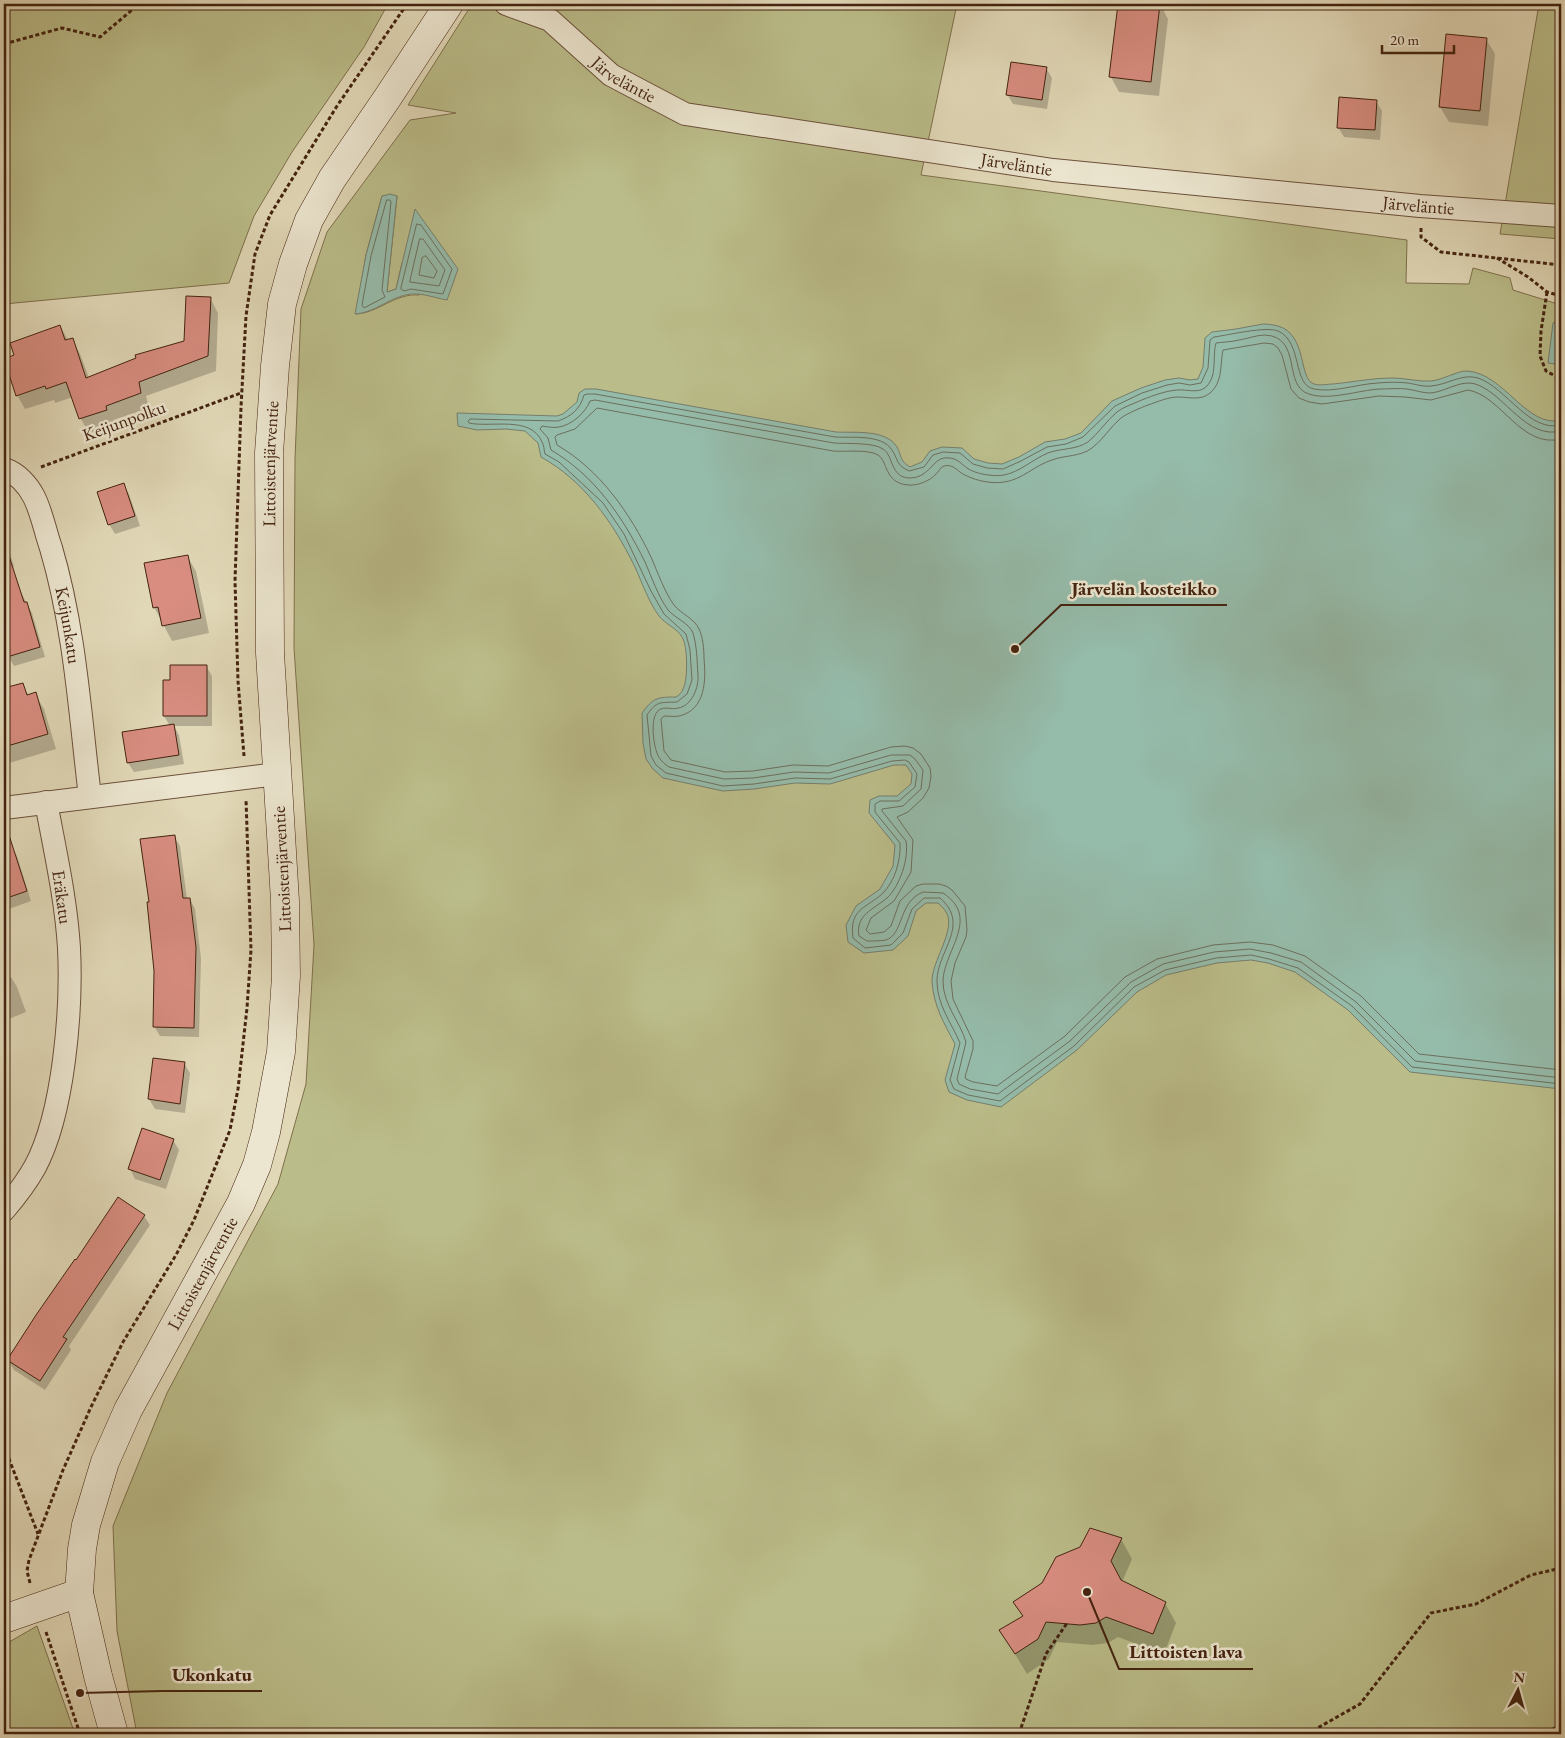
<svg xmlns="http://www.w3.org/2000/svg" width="1565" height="1738" font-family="'EB Garamond',serif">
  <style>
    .green { fill: #babc89; stroke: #7f704c; fill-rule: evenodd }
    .water { fill: #95bbaa; stroke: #757e6c }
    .shadow { fill: #0003 }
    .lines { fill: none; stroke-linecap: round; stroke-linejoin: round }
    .shore { stroke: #6c6f5d; stroke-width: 1 }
    .building { fill: #d88d80; stroke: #442310 }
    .street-casing { stroke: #6b503a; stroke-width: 24 }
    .secondary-casing { stroke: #442310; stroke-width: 29 }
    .path { stroke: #442310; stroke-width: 3; stroke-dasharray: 4 2.5; stroke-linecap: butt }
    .street { stroke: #ece6d0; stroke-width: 22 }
    .secondary { stroke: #ece6d0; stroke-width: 28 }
    .labels { text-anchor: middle; stroke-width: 5; stroke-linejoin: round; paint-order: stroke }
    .street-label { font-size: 18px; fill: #442310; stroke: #ece6d0 }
    .leader { fill: none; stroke: #442310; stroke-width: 2 }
    .callout-dot { fill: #442310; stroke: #ece6d0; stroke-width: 2 }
    .callout-label { font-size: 19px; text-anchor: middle; font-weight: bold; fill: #442310; stroke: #ece6d0; stroke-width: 5; stroke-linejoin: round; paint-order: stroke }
  </style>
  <rect width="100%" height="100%" fill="#e1d8b7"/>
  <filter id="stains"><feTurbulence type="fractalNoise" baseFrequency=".004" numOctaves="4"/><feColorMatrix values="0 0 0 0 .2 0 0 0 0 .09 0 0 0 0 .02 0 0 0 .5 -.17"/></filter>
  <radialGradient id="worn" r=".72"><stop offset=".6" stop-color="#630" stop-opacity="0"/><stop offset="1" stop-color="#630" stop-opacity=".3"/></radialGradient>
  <g class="green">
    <polygon points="4,4 388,4 364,47 292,152 254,216 229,283 4,304"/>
    <path d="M472,4H957L921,175L1407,240L1406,283L1469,284L1473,268L1510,278L1513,290L1561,305V1734H137L117,1631L113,1526L167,1393L278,1184L306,1084L314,945L294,648L295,459L301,309L327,232L410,120L456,113L408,105ZM382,196H397L387,292L396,289L402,263L419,295C395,293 378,313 356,314L366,255Z"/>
    <polygon points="1539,4 1561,4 1561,239 1500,234"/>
    <polygon points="37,1626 75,1734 4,1734 4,1645"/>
  </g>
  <g class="water">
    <path d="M390,194L397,196L387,292L396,289L415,209L458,269L447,300C435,298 423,293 411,294C391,296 375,313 355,314L366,255L382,196Z"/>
    <polygon points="1561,321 1561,365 1548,363 1553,323"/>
    <path d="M1263,324C1268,324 1274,325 1278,326C1308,335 1298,379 1314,384C1320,386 1327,384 1333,384C1353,382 1373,378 1393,378C1405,378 1419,382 1431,381C1443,380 1456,371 1467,371C1504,373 1527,429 1561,420V1089L1410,1072L1348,1010L1295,972L1268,963L1251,960L1217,963L1166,975L1137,992L1077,1050L1001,1107L967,1100L949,1092L945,1080L955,1044C944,1023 934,1007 932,982C931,962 957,929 946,912C944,908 941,906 938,903H926L916,911L908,936L893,950L864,953L848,942L846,925L856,906L880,889L893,866L895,845L869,813L870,800L879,796H897L911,784L912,774L906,765H894L830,784L795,783L754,789L723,791L663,778L653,769L646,759L643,743L642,713C653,698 657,697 676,697C679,695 682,693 683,689C688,680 688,646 682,637C677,628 665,624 659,616C648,601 642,582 634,565C612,521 584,481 541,457L538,443L525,431L506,429L477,430L458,426L457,413L557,416L563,414L577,402L579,393L585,389H596L836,432C855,433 886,429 897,447C902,457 900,461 910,467L922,462L930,451L942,447L962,448L974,459L988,463L1002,464L1019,457L1045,442L1065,439L1081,433L1112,401L1141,388L1165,380L1179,378L1190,380L1198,379L1203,367L1205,338L1212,332L1236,329Z"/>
  </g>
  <g class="shadow">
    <polygon points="1119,4 1160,4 1168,19 1159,96 1119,92 1111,77"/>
    <polygon points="1486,39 1495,54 1488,126 1449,122 1440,107"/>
    <polygon points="1046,68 1052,78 1047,109 1013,104 1007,94"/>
    <polygon points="1376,101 1382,111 1380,140 1344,137 1338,127"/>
    <polygon points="210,298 218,313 216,371 146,396 149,408 113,420 115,424 89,433 81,419 73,397 55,403 54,400 25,409 17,395 15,356 60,326 68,340 72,339 80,354 89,378 185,342"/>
    <polygon points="123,484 129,494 140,526 115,534 109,524"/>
    <polygon points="4,533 14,567 4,570"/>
    <polygon points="187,556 196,571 209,633 172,641 154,607"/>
    <polygon points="18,587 32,613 45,657 14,666 8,656 4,642 4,590"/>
    <polygon points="206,666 212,676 212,726 174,726 179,735 184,764 134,772 128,763 170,726 164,716 171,682"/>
    <polygon points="22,684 29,696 35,694 44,709 56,749 6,764 4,760 4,690"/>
    <polygon points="174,836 180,846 187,899 190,899 195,909 201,958 199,1037 160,1036 154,1026 155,971 150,903"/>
    <polygon points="11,846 17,856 31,901 6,910 4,907 4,849"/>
    <polygon points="4,971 6,979 11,977 17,987 26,1012 4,1021"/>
    <polygon points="184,1063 190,1073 185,1113 155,1109 149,1099"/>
    <polygon points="173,1140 179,1150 166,1189 135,1179 130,1169"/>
    <polygon points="144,1216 150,1225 69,1346 71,1350 45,1390 14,1370 8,1360 76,1262"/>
    <polygon points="1121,1539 1132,1559 1122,1582 1165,1603 1176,1623 1164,1654 1118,1637 1108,1643 1093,1645 1057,1642 1049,1659 1027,1674 1001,1631 1024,1617"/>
  </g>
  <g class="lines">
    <g class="shore">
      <polygon points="387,200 390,200 391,202 382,290 385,297 364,308 362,305 371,256"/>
      <polygon points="417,224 421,225 452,269 443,294 411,289 404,291 401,289"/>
      <polygon points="420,239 423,239 445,270 439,286 410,282"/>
      <polygon points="426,256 437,271 434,278 419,275 422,258"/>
      <path d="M1561,425C1529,433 1507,388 1478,378C1462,373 1447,385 1431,386C1423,387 1415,384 1408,383C1398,382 1387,382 1378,383C1357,384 1334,393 1314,389C1292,385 1303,342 1278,331C1266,326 1229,335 1214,337L1210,340L1208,368L1201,383L1190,385L1179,383L1167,385L1142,393L1115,406L1083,437L1066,444L1047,447L1021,461L1003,469L987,468L973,464L960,453L943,452L933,455L924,467L909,471C896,465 899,461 892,450C882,434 852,438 835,437L595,394H587L584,395C580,409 572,416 558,421L470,419L468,421L469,423C491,428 531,415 542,442C544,445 544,450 545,454L559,462L603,503L624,534L651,591L664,614L686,634L690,650L692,680L687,694L677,702C661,703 657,700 647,715L651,756L656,765L666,773L723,786L754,784L795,778L830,779L892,761L905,760L909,762L917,774L915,787L899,801H880L875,804V812L900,843C901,860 895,881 883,893C866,909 849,908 853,938L865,948L891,945L903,933L912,909L924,898H940C971,925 937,951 937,981C937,1005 951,1022 960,1043L950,1080L954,1089L968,1095L1000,1101L1074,1046L1134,987L1165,970L1216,958L1251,955L1269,959L1298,968L1352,1006L1412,1067L1561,1084"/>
      <path d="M1561,431C1527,440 1506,396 1478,385C1462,378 1446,392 1430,393C1422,393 1415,390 1407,389C1399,388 1389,389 1380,389C1359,390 1329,401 1309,394C1282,386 1303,337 1265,335C1256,335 1247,339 1239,340C1231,342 1223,342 1216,343C1212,357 1218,375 1206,387C1198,394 1186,389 1177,390C1164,391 1149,397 1137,402C1131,405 1123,407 1117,412C1106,421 1099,433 1088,442C1076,450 1061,448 1048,453C1033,459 1020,472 1004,475C994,477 975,474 967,468C959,462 956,457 944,458C933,459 928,479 909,478C890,477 894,456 883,449C873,442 846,444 834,443L595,400L590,401C586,412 572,425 559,427C554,428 548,427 542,426L540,429L548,438L551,450C594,475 623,517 645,562C652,578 658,596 668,610C675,618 689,623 693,633C697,646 697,661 698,675C699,687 692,706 678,708C672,710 665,706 659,710C650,716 653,743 657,753C659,759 664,764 669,767L724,779L753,778L794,772L829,773L891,755H910L915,759L923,770L921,789L903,806L882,809V811L906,841C909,858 900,886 887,898C874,909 855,915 859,936L867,941C873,941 881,941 886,940C904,934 898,902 923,892L943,893C981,918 944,950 943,981C943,1005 960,1021 966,1042L957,1079L959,1084L970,1089L998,1094L1070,1041L1131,982L1163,964L1214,952L1250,949L1271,953L1301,962L1356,1002L1415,1061L1561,1078"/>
      <path d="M1561,439C1521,449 1502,396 1468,390L1431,400L1405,397L1379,396L1322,404L1309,402L1299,398L1291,389L1282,355L1278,348L1273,344L1264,343L1223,350C1220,364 1223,382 1210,393C1201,401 1189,397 1178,397C1168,397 1157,402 1148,405C1140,408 1128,413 1121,418C1110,427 1103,440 1092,448C1080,457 1065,455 1052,460C1035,465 1022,480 1004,482C993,484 977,481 967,476C958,473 954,463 944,466C940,467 939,472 936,474C930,481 917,486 908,485C884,483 888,461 878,455C869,449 844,452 833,451L597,408L575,429L557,435L555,437L557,445C600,470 630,513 651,557C658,573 664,591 674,605C681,614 694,618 699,629C703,637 704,649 704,659C706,679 706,710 679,716C675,717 669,716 664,716L661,719L664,751L671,760L725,772L753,771L793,765L828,766L891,747L905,746L913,748L921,754L930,768L931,776L929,788L923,798L908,812L897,817L913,840L911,872L894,901L871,918L866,930L870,934L884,932L891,926L900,901L916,886L923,884H939L946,886L952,890L965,906L967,930L966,937L955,963L951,981L953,999L973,1041V1049L965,1077L966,1079L973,1082L997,1086L1065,1036L1125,977L1157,959L1213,945L1250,942L1273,945L1305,956L1361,996L1419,1054L1561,1070"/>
    </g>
  </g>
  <g class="building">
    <polygon points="1118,4 1160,4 1151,82 1109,77"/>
    <polygon points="1446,34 1487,38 1480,111 1439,107"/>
    <polygon points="1011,62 1047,67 1042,100 1006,95"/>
    <polygon points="1339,97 1377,100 1375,130 1337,128"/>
    <polygon points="186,296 211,297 208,356 139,382 141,393 106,406 107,410 79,419 66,382 46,389 45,386 16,396 4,359 14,355 10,343 60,325 65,340 73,338 86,378 136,358 135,355 184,341"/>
    <polygon points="124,483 135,516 108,525 97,492"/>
    <polygon points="8,553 24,602 27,602 40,647 7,657 4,646 4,554"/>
    <polygon points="188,555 201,618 162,626 158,607 153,608 144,563"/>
    <polygon points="170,665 207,665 207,716 163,716 163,680 170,680"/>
    <polygon points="23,683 27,695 36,692 48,734 4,747 4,688"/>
    <polygon points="174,724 179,755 127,763 122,732"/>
    <polygon points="8,832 27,891 4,899 4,833"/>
    <polygon points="175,835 183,898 190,898 196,947 194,1028 153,1027 154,971 147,902 149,902 140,839"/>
    <polygon points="153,1058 185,1062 180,1104 148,1099"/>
    <polygon points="142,1128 174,1139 160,1180 128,1169"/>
    <polygon points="118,1197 145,1215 63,1337 67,1339 40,1381 7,1360 36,1315 75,1259 76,1260"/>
    <polygon points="1090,1528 1122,1538 1111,1561 1121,1580 1166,1602 1153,1634 1106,1617 1096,1623 1080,1625 1046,1622 1038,1639 1015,1654 999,1630 1023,1616 1013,1602 1042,1583 1056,1557 1080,1547"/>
  </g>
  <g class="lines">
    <g class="street-casing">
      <g id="street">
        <path id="s1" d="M506,4L550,20L611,75L685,114L1053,170L1420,206L1561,216"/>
        <path id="s2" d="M4,469C17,473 28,485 34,497C42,513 45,531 51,548C75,629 80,714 90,797"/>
        <polyline points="4,808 277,774"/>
        <path d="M4,1210C16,1196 26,1183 35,1167C64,1113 72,1009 69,948C66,899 55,851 46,802"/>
      </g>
    </g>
    <g class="secondary-casing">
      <g id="secondary">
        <polyline points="4,1619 79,1593"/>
        <path id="s3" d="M114,1734L98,1676L79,1593L82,1549L86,1525L105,1462L128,1410L241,1203L257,1165L266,1132L281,1052L286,976L285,901L270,653L269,453L275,366L282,304L293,264L309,220L332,179L388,97L449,4"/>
      </g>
    </g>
    <g class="path">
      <polyline points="4,44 62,28 100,37 139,4"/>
      <polyline points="1421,228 1421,237 1441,252 1561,265"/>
      <polyline points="1497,258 1528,277 1547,292 1561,296"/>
      <polyline points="1547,292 1541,331 1540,356 1546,371 1561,379"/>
      <polyline points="41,467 241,393"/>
      <polyline points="244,756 238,681 235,581 241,407 246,316 255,254 270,215 337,106 407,4"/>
      <polyline points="4,1446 38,1534"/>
      <polyline points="30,1583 27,1571 29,1560 63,1470 91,1407 123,1342 176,1255 194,1220 230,1130 238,1089 247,1008 251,950 246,799"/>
      <polyline points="46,1632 80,1734"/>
      <polyline points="1019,1734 1046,1654 1067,1623"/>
      <polyline points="1307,1734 1360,1704 1431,1613 1476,1604 1531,1575 1561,1568"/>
      <polyline points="1547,1734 1561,1723"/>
    </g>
    <use href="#street" class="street"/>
    <use href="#secondary" class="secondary"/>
  </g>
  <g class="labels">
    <g class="street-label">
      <text dy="6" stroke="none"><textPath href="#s1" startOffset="142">Järveläntie</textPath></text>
      <text dy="6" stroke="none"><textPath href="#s1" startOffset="548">Järveläntie</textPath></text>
      <text dy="6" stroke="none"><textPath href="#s1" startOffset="952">Järveläntie</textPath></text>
      <text transform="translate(124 421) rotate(-20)" y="6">Keijunpolku</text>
      <text dy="6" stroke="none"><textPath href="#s3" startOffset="1318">Littoistenjärventie</textPath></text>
      <text dy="6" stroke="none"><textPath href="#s2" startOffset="175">Keijunkatu</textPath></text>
      <text transform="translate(282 869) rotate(-93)" y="6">Littoistenjärventie</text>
      <text transform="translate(62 897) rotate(82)" y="6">Eräkatu</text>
      <text dy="6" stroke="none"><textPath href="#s3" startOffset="492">Littoistenjärventie</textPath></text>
    </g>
  </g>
  <path class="leader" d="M1015 649L1061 605H1227M1087 1592L1119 1669H1253M80 1693L162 1691H262"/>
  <g class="callout-dot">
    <circle cx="1015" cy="649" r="5"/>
    <circle cx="1087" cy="1592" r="5"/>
    <circle cx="80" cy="1693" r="5"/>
  </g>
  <g class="callout-label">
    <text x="1144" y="595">Järvelän kosteikko</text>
    <text x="1186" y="1658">Littoisten lava</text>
    <text x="212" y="1681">Ukonkatu</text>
  </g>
  <rect width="1565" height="1738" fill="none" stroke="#e1d8b7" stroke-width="20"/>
  <rect x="5" y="5" width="1555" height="1728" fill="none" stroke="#442310" stroke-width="2.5"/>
  <rect x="10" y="10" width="1545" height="1718" fill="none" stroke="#442310"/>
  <g transform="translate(1518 1690) rotate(6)" stroke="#ece6d0" stroke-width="4" paint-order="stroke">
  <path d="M0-4L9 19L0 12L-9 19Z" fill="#442310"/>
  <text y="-8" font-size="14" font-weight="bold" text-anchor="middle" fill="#442310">N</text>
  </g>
  <path d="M1382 45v8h72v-8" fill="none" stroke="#442310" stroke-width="2.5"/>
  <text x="1390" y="45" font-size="15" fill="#442310" stroke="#ece6d0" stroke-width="4" paint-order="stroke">20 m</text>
  <rect width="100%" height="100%" filter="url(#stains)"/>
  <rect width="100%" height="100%" fill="url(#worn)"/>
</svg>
